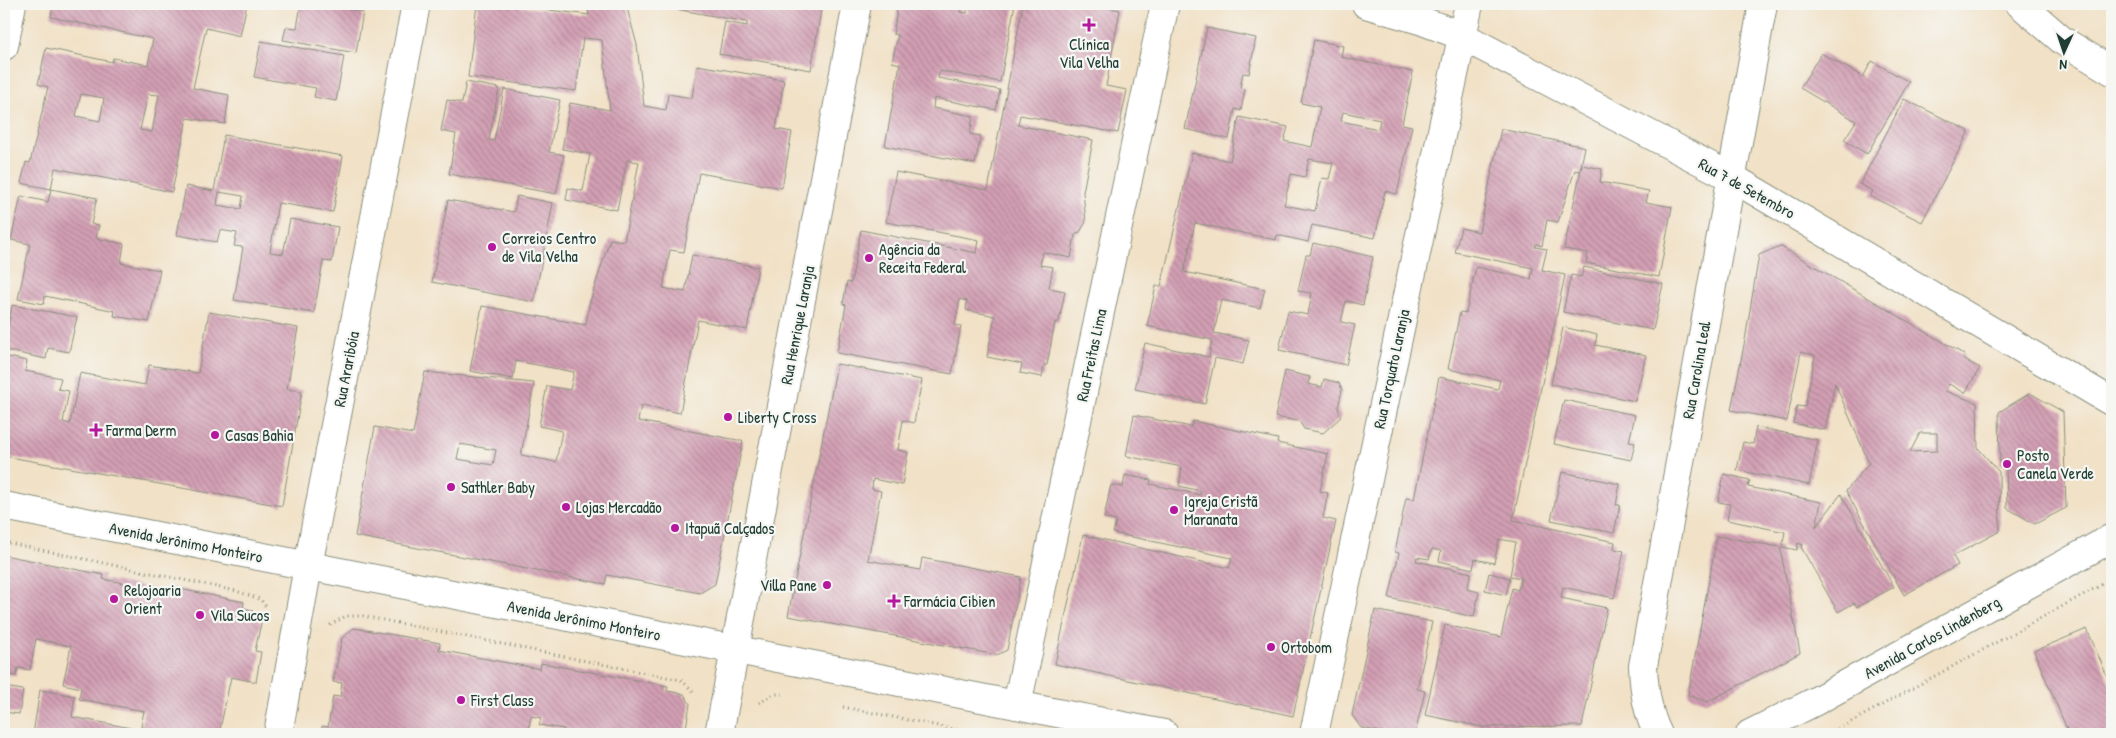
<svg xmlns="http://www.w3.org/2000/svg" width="2116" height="738" font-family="'Patrick Hand',sans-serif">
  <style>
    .building { fill: url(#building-back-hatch); fill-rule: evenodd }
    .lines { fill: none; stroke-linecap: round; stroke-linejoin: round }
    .street-casing { stroke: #888f7d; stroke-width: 30 }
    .secondary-casing { stroke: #888f7d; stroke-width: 30 }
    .path { stroke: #888f7d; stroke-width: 3; stroke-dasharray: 1 4; stroke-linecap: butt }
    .street { stroke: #fff; stroke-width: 28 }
    .secondary { stroke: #fff; stroke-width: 28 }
    .poi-dot { fill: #b5179e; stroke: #f6f6f2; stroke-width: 2 }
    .labels { text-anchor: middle; stroke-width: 4.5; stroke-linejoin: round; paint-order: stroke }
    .poi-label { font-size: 16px; fill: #1f3d34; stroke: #f6f6f2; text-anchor: start }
    .street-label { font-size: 16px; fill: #1f3d34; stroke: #f6f6f2 }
  </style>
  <defs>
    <pattern id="building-back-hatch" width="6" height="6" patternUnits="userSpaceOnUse" patternTransform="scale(1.25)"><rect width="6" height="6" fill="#d39fb4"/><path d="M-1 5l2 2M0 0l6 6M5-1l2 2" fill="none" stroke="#ab8393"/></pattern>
  </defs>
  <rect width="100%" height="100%" fill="#f6f6f2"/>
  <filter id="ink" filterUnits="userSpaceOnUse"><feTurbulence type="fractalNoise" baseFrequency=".02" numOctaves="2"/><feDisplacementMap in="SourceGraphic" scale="10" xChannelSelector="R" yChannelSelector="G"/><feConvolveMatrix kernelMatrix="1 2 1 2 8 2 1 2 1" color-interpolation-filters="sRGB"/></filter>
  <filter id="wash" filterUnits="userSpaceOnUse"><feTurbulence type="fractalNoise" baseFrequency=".0096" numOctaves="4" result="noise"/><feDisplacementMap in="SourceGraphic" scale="20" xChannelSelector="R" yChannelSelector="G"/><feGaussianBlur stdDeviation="1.12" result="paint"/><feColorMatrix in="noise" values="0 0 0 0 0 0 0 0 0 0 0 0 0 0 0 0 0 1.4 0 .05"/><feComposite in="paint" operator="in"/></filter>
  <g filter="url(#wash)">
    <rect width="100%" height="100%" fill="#f1e1c6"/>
    <g id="blocks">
      <g class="building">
        <path d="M53,4H247L240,36L206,28L193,88L229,95L225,124L187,118L172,192L55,168L51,189L21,183L26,162L30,163L48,87L38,84L46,48L112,62L113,58L148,65L153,39L51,17ZM81,94L104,98L100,121L76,116ZM148,94L159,95L152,132L140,130Z"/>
        <polygon points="301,4 341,4 340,8 363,12 356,53 283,40 286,27 297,28"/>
        <path d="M477,4H501L589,15L587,4H626L637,45L644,106L666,110L668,94L692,98L697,65L784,80L776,129L792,132L782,188L699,173L684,252L670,250L663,288L685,292L692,255L758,267L747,330L698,320L680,413L641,405L638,421L743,441L715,584L700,593L607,575L605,584L355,536L375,427L413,434L425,372L534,383L521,455L556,462L562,431L539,426L547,386L570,390L574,372L516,361L513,379L470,371L482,306L586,325L589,305L610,239L624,241L639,162L627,160L617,210L566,200L568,188L583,191L590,154L562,149L570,103L610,110L602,40L583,38L576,91L468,77ZM460,444L496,450L493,465L457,459Z"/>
        <polygon points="648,4 822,4 811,70 719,54 725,22 747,26 747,22"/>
        <polygon points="898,4 963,4 961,12 967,13 968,4 1015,4 1000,82 940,71 938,78 1000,90 996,110 934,98 933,108 973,116 970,134 981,136 975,164 885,146 900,64 892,62 898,35 893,34"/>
        <polygon points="1023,4 1086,4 1120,10 1106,86 1127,90 1118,133 1020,115 1018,125 1093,140 1083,192 1086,222 1080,232 1075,235 1071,258 1043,252 1040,265 1053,267 1049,288 1065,291 1059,322 1055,322 1047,365 1044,365 1042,377 1020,373 1022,364 987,357 995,316 966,310 967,301 960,299 955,325 961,326 952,374 837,353 846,305 843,304 847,282 851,283 861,230 977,253 979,240 886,222 896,172 988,190"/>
        <polygon points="1207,28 1256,38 1249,74 1243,73 1240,88 1245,89 1241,111 1235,109 1229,139 1185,129"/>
        <path d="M1314,40L1343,46L1341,57L1413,72L1402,124L1412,126L1397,194L1385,191L1375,238L1312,225L1308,242L1277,235L1276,240L1195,223L1184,272L1265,289L1260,308L1221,300L1214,333L1249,340L1243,364L1215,358L1205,404L1135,389L1145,343L1209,357L1212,340L1147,326L1156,286H1161L1192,153L1230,161L1239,117L1288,127L1284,141L1312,147L1320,107L1301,103ZM1343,112L1380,120L1378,129L1341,121ZM1309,159L1333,163L1329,179L1322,178L1315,211L1284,205L1291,174L1305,177Z"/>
        <polygon points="261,41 344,56 336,101 314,97 316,88 254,77"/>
        <polygon points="1821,53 1863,77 1872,61 1909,82 1867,154 1844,140 1856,121 1800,88"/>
        <polygon points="466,82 499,88 489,140 494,141 504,89 560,100 549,152 564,155 556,194 449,174 456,134 441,131 447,100 462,103"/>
        <polygon points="1904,99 1969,131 1922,222 1870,196 1873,191 1860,184"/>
        <polygon points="1501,129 1585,147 1580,171 1575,170 1558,222 1547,220 1542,246 1536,244 1535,247 1547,249 1542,270 1565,275 1513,520 1615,542 1614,549 1624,551 1614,598 1563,587 1561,598 1607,608 1582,726 1482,727 1425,715 1445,625 1501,637 1512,588 1518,590 1521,578 1510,576 1516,542 1499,539 1494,563 1475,559 1473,569 1439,561 1441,551 1432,549 1429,559 1417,557 1416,561 1471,573 1467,589 1479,592 1474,617 1389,598 1399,553 1395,552 1406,498 1414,499 1439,377 1498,389 1500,380 1448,369 1460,312 1466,313 1476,267 1531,279 1533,268 1455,252 1461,228 1479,232"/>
        <path d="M224,135L343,156L333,212L278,203L270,252L283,254L290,219L338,227L332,262L323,261L314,313L234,300L243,247L234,246L237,233L220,230L217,242L177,235L186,186L214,191ZM219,192L243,196L241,209L217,205Z"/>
        <polygon points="1582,165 1602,169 1600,182 1649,191 1646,202 1672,207 1659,277 1586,263 1588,253 1564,249"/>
        <polygon points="51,189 97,198 91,224 99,225 96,238 124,244 121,263 160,270 149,322 114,316 115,311 45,296 44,304 18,299 30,244 11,240 21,196 48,202"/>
        <polygon points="517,196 553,203 534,302 432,282 448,200 514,212"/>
        <polygon points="1313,243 1373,257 1363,305 1346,301 1341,322 1355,325 1346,365 1279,350 1288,311 1308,315 1312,293 1298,291 1306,255 1310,255"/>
        <path d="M1780,246L1965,355L1963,359L1980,368L1965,393L1949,384L1945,391L1977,403L1978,448L1999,472L2000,531L1953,556L1958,565L1904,595L1846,491L1869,463L1835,383L1825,430L1793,423L1797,406L1805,407L1815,355L1801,352L1787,421L1731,410L1745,340L1759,255ZM1920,433H1937V451L1910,452Z"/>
        <polygon points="1584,267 1663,284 1653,330 1563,312 1571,275 1581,277"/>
        <polygon points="12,305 77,317 69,352 48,348 46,359 4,350"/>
        <polygon points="209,312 298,328 287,389 302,391 282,506 4,456 4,356 27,361 25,371 61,378 58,389 69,391 63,422 70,424 80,373 145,385 149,365 198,373"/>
        <polygon points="1563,327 1597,335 1595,345 1646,355 1635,401 1551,384"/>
        <polygon points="837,364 922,380 914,423 903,420 898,450 908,452 902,485 873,479 872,489 881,491 868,560 920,570 922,558 1021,577 1007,650 997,655 788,616"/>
        <polygon points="1285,371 1310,377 1308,384 1322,387 1324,379 1339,383 1342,390 1338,408 1341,417 1323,433 1304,429 1299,421 1275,417"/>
        <polygon points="2030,393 2063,412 2066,508 2035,524 2007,508 2006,464 2000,464 1999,412"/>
        <polygon points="1564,400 1635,415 1629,442 1635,443 1631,460 1554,444"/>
        <polygon points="1134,415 1191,427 1193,421 1278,439 1277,443 1328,454 1320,491 1328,493 1323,518 1336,521 1293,716 1055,664 1083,535 1229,568 1232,558 1113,533 1116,521 1104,518 1111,485 1123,487 1125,475 1151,480 1150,484 1200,495 1201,491 1179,486 1182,467 1126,456"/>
        <polygon points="1756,427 1818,440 1809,485 1737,470 1743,442 1753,444"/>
        <polygon points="1562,472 1620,484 1616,505 1620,505 1614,533 1551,520"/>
        <polygon points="1724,474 1750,480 1748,487 1821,502 1816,527 1841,494 1894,587 1857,607 1854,603 1838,612 1801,547 1803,545 1798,543 1797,550 1782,547 1785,532 1727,520 1730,504 1718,502"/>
        <polygon points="1717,536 1780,547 1800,653 1707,702 1688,695"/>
        <polygon points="4,555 104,575 103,579 169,592 170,587 244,602 243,608 252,610 261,623 255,651 261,652 256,682 231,677 219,734 180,734 141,727 144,711 79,699 81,688 63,684 71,646 36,639 30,670 18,668 16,676 4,674"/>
        <polygon points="1489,573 1510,578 1506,595 1485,590"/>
        <polygon points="1375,610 1432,622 1417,689 1425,691 1415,734 1391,734 1361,728 1352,715"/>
        <polygon points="354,628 440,643 439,650 540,669 541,663 668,686 667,691 684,694 690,704 685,734 563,734 564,729 539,725 541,718 531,716 528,734 321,734 322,726 328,727 333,696 340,697 342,683 333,682 342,638"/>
        <polygon points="2087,629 2112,688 2112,734 2069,734 2034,651"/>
        <polygon points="4,687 23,690 19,714 4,712"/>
        <polygon points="40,690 75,696 72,717 131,728 129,734 33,734"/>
      </g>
    </g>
  </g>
  <g filter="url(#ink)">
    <use href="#blocks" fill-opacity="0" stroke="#888f7d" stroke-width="1"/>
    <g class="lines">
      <g class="street-casing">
        <g id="street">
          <polyline points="2020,4 2063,41 2112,71"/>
          <polyline points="1017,705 1165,4"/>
          <polyline points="278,734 308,566 416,4"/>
          <polyline points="719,734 857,4"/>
          <polyline points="1314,734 1469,4"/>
          <path d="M1658,734C1647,712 1644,690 1643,666L1763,4"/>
        </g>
      </g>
      <g class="secondary-casing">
        <g id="secondary">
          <polyline points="1366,4 1420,20 1462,36 1731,177 2112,402"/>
          <polyline points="4,46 12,4"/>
          <polyline points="4,506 1164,734"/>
          <polyline points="1750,734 1814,702 2112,538"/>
        </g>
      </g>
      <g class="path">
        <polyline points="4,542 236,591 260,599 267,608"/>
        <polyline points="330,625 346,616 363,616 681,680 693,691"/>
        <polyline points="759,703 774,694 785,694"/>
        <polyline points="843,707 979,734"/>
        <polyline points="1829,734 2112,579"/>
      </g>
      <use href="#street" class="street"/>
      <use href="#secondary" class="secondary"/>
    </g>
  </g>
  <g class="poi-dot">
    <path d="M1086.5 17.5h5v5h5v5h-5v5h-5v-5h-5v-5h5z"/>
    <circle cx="492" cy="247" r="5"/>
    <circle cx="869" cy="258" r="5"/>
    <circle cx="728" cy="417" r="5"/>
    <path d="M93.5 422.5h5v5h5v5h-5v5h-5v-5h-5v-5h5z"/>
    <circle cx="215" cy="435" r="5"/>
    <circle cx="2007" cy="464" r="5"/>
    <circle cx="451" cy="487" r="5"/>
    <circle cx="566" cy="507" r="5"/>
    <circle cx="1174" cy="510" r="5"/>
    <circle cx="675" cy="528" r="5"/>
    <circle cx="827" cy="585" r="5"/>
    <circle cx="114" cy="599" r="5"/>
    <path d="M891.5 593.5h5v5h5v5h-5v5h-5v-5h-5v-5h5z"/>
    <circle cx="200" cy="615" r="5"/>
    <circle cx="1271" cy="647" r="5"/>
    <circle cx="461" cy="700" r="5"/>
  </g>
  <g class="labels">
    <g class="poi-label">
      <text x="1089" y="50" text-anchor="middle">Clínica<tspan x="1089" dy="18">Vila Velha</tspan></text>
      <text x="502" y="244">Correios Centro<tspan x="502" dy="18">de Vila Velha</tspan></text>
      <text x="879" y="255">Agência da<tspan x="879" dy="18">Receita Federal</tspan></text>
      <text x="738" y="423">Liberty Cross</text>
      <text x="106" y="436">Farma Derm</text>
      <text x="225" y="441">Casas Bahia</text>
      <text x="2017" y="461">Posto<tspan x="2017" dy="18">Canela Verde</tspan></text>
      <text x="461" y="493">Sathler Baby</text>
      <text x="1184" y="507">Igreja Cristã<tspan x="1184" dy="18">Maranata</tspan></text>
      <text x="576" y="513">Lojas Mercadão</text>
      <text x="685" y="534">Itapuã Calçados</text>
      <text x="817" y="591" text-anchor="end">Villa Pane</text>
      <text x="124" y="596">Relojoaria<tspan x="124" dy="18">Orient</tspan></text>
      <text x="904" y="607">Farmácia Cibien</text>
      <text x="210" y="621">Vila Sucos</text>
      <text x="1281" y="653">Ortobom</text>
      <text x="471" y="706">First Class</text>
    </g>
    <g class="street-label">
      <text transform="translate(1747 188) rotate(29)" y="6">Rua 7 de Setembro</text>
      <text transform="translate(797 325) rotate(-79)" y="6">Rua Henrique Laranja</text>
      <text transform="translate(1091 355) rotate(-78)" y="6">Rua Freitas Lima</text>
      <text transform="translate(346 369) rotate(-79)" y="6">Rua Araribóia</text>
      <text transform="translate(1391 369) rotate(-78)" y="6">Rua Torquato Laranja</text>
      <text transform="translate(1696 370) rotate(-80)" y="6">Rua Carolina Leal</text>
      <text transform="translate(186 542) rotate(11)" y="6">Avenida Jerônimo Monteiro</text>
      <text transform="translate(584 620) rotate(11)" y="6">Avenida Jerônimo Monteiro</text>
      <text transform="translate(1932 637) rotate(-29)" y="6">Avenida Carlos Lindenberg</text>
    </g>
  </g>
  <rect width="2116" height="738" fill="none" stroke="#f6f6f2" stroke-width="20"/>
  <g transform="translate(2064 52) rotate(183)" stroke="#f6f6f2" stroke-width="4" paint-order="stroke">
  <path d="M0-4L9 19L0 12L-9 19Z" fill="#1f3d34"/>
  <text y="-8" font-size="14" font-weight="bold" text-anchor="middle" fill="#1f3d34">N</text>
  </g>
</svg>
